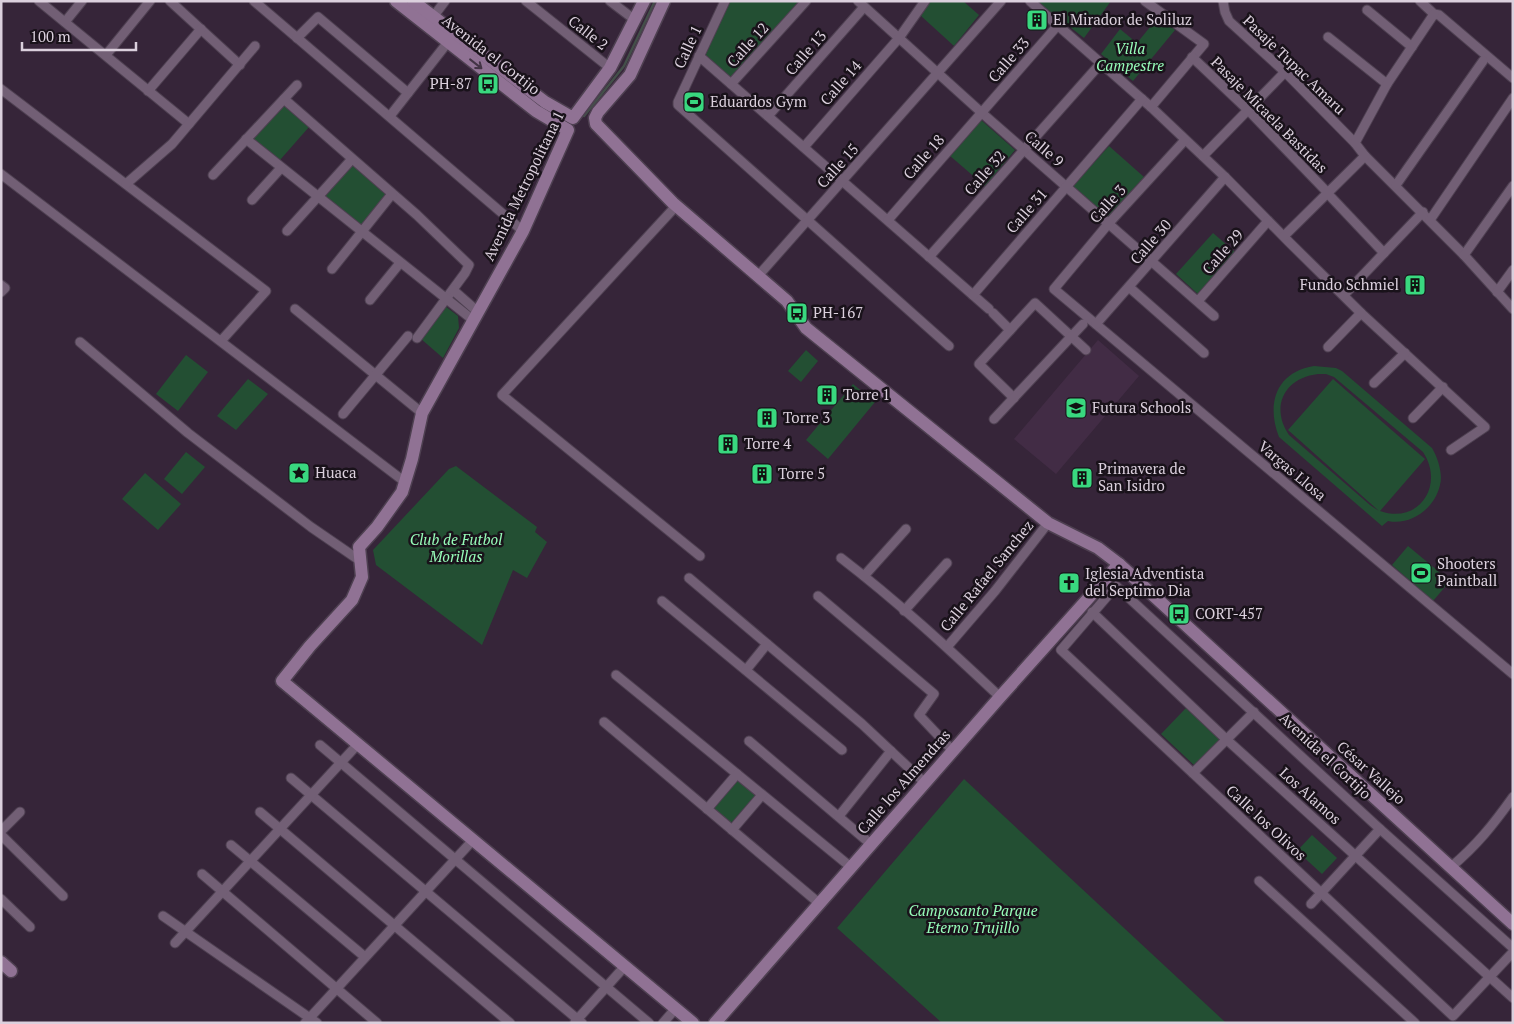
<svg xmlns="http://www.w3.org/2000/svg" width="1514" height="1024" font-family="'PT Serif',serif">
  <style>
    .built { fill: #422c45 }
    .green { fill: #234f33; fill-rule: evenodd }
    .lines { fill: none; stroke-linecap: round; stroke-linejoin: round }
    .stream { stroke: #434f49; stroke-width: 2.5 }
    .street-casing { stroke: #4e4051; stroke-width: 11 }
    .secondary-casing { stroke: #4e4051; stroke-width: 15 }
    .street { stroke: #725f75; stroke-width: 9 }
    .secondary { stroke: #907294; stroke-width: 12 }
    .oneway { stroke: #433445 }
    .labels { text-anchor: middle; stroke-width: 5; stroke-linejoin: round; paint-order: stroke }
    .poi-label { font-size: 15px; fill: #dbd0dd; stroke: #19121a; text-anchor: start }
    .street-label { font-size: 15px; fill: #dbd0dd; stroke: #19121a }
    .park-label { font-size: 15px; font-style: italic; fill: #97fdb9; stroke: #19121a }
  </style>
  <rect width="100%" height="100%" fill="#362539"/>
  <polygon class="built" points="1098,340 1139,376 1056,474 1014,439"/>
  <g class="green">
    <polygon points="728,1 799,1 732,79 703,53"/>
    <polygon points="930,1 963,1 979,15 954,46 920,15"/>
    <polygon points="1037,1 1111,1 1084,38"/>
    <polygon points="1159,16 1175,30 1133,81 1101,54 1120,29 1137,43"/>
    <polygon points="283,104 309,127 280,160 251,138"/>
    <polygon points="981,120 1015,150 985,186 949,155"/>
    <polygon points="1109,146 1144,177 1108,217 1073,186"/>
    <polygon points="351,163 387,195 361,227 322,196"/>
    <polygon points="1213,233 1235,252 1199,295 1176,274"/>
    <polygon points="445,306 458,316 459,328 443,358 420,338"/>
    <polygon points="806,350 818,361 801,382 788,371"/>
    <polygon points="186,355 208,372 178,411 156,394"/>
    <path d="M1314,366L1336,368L1342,371L1432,448C1438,458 1443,474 1440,485C1435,508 1411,526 1388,521L1382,526L1279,437C1266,404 1276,372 1314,366ZM1318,374H1326L1334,377L1423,452C1445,485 1419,525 1380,511L1425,459L1333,379L1288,430L1379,511L1370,505L1289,435C1270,407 1284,378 1318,374Z"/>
    <polygon points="248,379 268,394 236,430 217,416"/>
    <polygon points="853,384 875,402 828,459 806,440"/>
    <polygon points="186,452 205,467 182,494 164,479"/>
    <polygon points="456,466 537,527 535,532 547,542 527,578 513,570 482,645 376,565 373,550 449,469"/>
    <polygon points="145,473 181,504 158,530 122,499"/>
    <polygon points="1408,546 1450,581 1433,601 1392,565"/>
    <polygon points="1186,708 1220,739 1195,766 1161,734"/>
    <polygon points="737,778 758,795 731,826 711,808"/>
    <polygon points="964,779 1224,1021 1226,1023 942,1023 837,928"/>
    <polygon points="1312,835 1337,858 1322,874 1297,851"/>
  </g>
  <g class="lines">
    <polyline class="stream" points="584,116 624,66 655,1"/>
    <g class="street-casing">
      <g id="street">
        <polyline points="39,1 189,124"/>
        <polyline points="170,1 240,65"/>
        <polyline points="254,1 523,231"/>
        <polyline points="526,1 610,68"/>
        <polyline points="610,1 635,20"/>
        <polyline points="725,1 678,102 678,105 949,346"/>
        <polyline points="858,1 982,113 1214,316"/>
        <polyline points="1030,1 1151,107 1225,177 1289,242 1361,313 1485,427 1451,450"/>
        <polyline points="1145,1 1204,44 1151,107"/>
        <polyline points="1223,1 1225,12 1229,21 1285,72 1355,143"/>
        <polyline points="1420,1 1434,14 1439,15 1513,78"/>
        <polyline points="1367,10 1412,47"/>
        <polyline points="430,21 445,1"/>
        <polyline points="65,22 82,1"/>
        <polyline points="1328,37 1387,84"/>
        <polyline points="297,38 318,17 408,93"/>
        <polyline points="106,55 150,1"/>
        <polyline points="699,56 989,309"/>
        <polyline points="1192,57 1248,110 1327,192"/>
        <polyline points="731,84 806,1"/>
        <polyline points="1,89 266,291 221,341"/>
        <polyline points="148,91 201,29"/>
        <polyline points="284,99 417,215 469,265 465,273 417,338"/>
        <polyline points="390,116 448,42"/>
        <polyline points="768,116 864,7"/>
        <polyline points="246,139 473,320"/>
        <polyline points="1185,140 1109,223 1054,289 1513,674"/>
        <polyline points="804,147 899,38 925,1"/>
        <polyline points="1203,156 1285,72"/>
        <polyline points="1365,156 1464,255 1513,309"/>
        <polyline points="1,174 405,482"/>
        <polyline points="213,175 297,85"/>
        <polyline points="126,184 172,144 255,46"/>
        <polyline points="1396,185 1483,61"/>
        <polyline points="1330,196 1384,253"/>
        <polyline points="252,200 281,168"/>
        <polyline points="676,206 502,395 700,556"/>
        <polyline points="888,220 1058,25"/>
        <polyline points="1430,220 1513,98"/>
        <polyline points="287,231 352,159"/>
        <polyline points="1284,236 1365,156 1355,143 1387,84 1434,14"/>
        <polyline points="1464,255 1513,186"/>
        <polyline points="929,257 1101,63"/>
        <polyline points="332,269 392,194"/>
        <polyline points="758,276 1001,1"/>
        <polyline points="1,285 5,288 1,292"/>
        <polyline points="1129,287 1204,353"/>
        <polyline points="453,290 478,312"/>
        <polyline points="1497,292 1513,270"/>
        <polyline points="973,295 1142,99"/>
        <polyline points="1344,295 1423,212"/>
        <polyline points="370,300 400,263"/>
        <polyline points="1198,301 1268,221"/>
        <polyline points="295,309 422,413"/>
        <polyline points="993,313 1010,330"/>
        <polyline points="1096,324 1225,177"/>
        <polyline points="80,342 188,433 311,527 359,560"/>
        <polyline points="1328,347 1361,313"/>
        <polyline points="1374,383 1405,353"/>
        <polyline points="1014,398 979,364 1035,303 1086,350"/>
        <polyline points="343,414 408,336"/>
        <polyline points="1413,418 1443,387"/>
        <polyline points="994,419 1083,324"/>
        <path d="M841,558C897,601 949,649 1000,697"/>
        <polyline points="864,576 906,529"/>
        <polyline points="689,578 862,724 925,783"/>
        <polyline points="818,596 934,694 919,715 953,751"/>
        <polyline points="662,601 842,750"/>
        <polyline points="904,611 947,563"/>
        <polyline points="1092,612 1226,739 1513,998"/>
        <polyline points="947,647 995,591 1048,523"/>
        <polyline points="746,670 767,644"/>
        <polyline points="616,675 852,868"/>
        <polyline points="604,722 820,904"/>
        <polyline points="749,741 872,845"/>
        <polyline points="320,745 649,1023"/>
        <polyline points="1193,773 1254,712"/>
        <polyline points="291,778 582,1023"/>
        <polyline points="707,809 737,774"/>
        <polyline points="260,812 510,1023"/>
        <polyline points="839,816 891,751"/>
        <polyline points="732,830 762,795"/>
        <polyline points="1,831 20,812"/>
        <polyline points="1,835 63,896"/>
        <polyline points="231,845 365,957"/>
        <path d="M1451,867C1477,845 1493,825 1513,797"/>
        <polyline points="202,874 377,1023"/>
        <polyline points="1259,881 1415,1023"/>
        <polyline points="1,899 30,927"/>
        <polyline points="1311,904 1380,829"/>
        <polyline points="163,916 317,1023"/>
        <polyline points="175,943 358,744"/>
        <polyline points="1513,948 1380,829 1116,586 1061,650 1453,1016 1513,952"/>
        <polyline points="575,1022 625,966"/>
        <polyline points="305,1023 473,840"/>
        <polyline points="663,1023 676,1008"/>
      </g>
    </g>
    <g class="secondary-casing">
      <g id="secondary">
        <polyline points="396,1 536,111 568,130 523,231 422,413 412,459 402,492 377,527 359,547 362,577 352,600 310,646 282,681 693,1023"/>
        <polyline points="413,1 545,102 573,118 610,68 644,1"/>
        <polyline points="664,1 630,75 598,112 595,118 596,124 673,203 787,301 806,328 1048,523 1098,548 1119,564 1513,924"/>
        <polyline points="1,962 11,971"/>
        <polyline points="715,1023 1000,697 1119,564"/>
      </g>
    </g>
    <use href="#street" class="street"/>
    <use href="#secondary" class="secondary"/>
  </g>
  <defs><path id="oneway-shaft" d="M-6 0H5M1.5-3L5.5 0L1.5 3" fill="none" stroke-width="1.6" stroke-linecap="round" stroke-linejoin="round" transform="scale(1.25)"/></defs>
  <use class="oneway" href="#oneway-shaft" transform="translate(476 64) rotate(38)"/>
  <defs>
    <g id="building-square" transform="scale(1.125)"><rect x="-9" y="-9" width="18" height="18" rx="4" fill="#39d87f" stroke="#19121a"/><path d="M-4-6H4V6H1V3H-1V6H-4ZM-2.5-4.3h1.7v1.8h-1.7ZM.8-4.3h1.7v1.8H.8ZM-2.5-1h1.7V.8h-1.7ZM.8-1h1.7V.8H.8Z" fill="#111"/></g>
    <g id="bus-square" transform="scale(1.125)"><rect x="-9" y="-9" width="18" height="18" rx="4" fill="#39d87f" stroke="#19121a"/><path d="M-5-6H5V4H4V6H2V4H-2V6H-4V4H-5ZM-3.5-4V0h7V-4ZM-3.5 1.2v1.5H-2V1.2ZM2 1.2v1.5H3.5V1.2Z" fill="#111"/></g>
    <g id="stadium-square" transform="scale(1.125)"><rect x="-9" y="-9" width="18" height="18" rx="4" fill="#39d87f" stroke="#19121a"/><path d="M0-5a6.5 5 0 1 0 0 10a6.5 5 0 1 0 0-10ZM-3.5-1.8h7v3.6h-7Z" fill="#111"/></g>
    <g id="school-square" transform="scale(1.125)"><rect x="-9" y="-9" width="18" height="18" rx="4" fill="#39d87f" stroke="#19121a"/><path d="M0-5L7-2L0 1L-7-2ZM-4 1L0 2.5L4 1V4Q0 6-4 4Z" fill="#111"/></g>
    <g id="sight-square" transform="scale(1.125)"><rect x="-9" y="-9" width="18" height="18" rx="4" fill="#39d87f" stroke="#19121a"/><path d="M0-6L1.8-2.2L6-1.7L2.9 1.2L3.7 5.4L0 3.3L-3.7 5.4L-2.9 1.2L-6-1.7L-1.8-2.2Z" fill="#111"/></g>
    <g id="church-square" transform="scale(1.125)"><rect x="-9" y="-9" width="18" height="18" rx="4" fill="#39d87f" stroke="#19121a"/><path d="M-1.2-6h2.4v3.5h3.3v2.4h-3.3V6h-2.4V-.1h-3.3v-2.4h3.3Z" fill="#111"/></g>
  </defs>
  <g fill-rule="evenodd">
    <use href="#building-square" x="1037" y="20"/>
    <use href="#bus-square" x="488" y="84"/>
    <use href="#stadium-square" x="694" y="102"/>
    <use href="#building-square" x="1415" y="285"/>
    <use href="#bus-square" x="797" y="313"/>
    <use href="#building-square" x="827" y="395"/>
    <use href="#school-square" x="1076" y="408"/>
    <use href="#building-square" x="767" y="418"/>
    <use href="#building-square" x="728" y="444"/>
    <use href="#sight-square" x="299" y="473"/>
    <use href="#building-square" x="762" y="474"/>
    <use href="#building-square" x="1082" y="478"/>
    <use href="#stadium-square" x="1421" y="573"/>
    <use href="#church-square" x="1069" y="583"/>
    <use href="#bus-square" x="1179" y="614"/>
  </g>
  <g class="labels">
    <g class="poi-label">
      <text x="1053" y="25">El Mirador de Soliluz</text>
      <text x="472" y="89" text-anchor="end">PH-87</text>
      <text x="710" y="107">Eduardos Gym</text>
      <text x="1399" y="290" text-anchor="end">Fundo Schmiel</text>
      <text x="813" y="318">PH-167</text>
      <text x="843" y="400">Torre 1</text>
      <text x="1092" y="413">Futura Schools</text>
      <text x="783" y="423">Torre 3</text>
      <text x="744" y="449">Torre 4</text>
      <text x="1098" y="474">Primavera de<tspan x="1098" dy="17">San Isidro</tspan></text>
      <text x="315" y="478">Huaca</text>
      <text x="778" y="479">Torre 5</text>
      <text x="1437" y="569">Shooters<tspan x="1437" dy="17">Paintball</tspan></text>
      <text x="1085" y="579">Iglesia Adventista<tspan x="1085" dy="17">del Septimo Dia</tspan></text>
      <text x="1195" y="619">CORT-457</text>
    </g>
    <g class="street-label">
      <text transform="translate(588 33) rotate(38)" y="5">Calle 2</text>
      <text transform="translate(748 45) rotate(-48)" y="5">Calle 12</text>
      <text transform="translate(688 47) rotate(-65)" y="5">Calle 1</text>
      <text transform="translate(806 53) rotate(-49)" y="5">Calle 13</text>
      <text transform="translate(491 55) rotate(38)" y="5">Avenida el Cortijo</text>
      <text transform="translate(1009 60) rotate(-49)" y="5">Calle 33</text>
      <text transform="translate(1294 65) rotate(44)" y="5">Pasaje Tupac Amaru</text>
      <text transform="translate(841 83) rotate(-49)" y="5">Calle 14</text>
      <text transform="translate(1269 115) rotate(45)" y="5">Pasaje Micaela Bastidas</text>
      <text transform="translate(1044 149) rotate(41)" y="5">Calle 9</text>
      <text transform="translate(924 157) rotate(-49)" y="5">Calle 18</text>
      <text transform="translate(838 166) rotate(-48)" y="5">Calle 15</text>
      <text transform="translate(985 173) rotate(-49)" y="5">Calle 32</text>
      <text transform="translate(524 186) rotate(-64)" y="5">Avenida Metropolitana 1</text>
      <text transform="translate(1108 204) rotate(-48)" y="5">Calle 3</text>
      <text transform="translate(1027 211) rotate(-49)" y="5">Calle 31</text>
      <text transform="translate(1151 242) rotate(-49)" y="5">Calle 30</text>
      <text transform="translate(1223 252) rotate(-49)" y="5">Calle 29</text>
      <text transform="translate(1292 471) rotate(40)" y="5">Vargas Llosa</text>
      <text transform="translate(987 576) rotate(-51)" y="5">Calle Rafael Sanchez</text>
      <text transform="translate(1325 756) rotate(43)" y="5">Avenida el Cortijo</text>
      <text transform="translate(1371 773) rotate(42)" y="5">César Vallejo</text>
      <text transform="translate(904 782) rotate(-49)" y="5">Calle los Almendras</text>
      <text transform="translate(1310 796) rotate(42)" y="5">Los Alamos</text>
      <text transform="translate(1266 823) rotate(43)" y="5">Calle los Olivos</text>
    </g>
    <g class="park-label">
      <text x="1130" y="54">Villa<tspan x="1130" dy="17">Campestre</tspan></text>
      <text x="456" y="545">Club de Futbol<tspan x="456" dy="17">Morillas</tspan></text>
      <text x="973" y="916">Camposanto Parque<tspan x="973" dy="17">Eterno Trujillo</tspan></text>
    </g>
  </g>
  <rect width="1514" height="1024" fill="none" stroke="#dbd0dd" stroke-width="5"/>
  <path d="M22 42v8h114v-8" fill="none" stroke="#dbd0dd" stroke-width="2.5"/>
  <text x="30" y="42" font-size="15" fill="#dbd0dd" stroke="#19121a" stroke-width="4" paint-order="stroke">100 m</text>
</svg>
